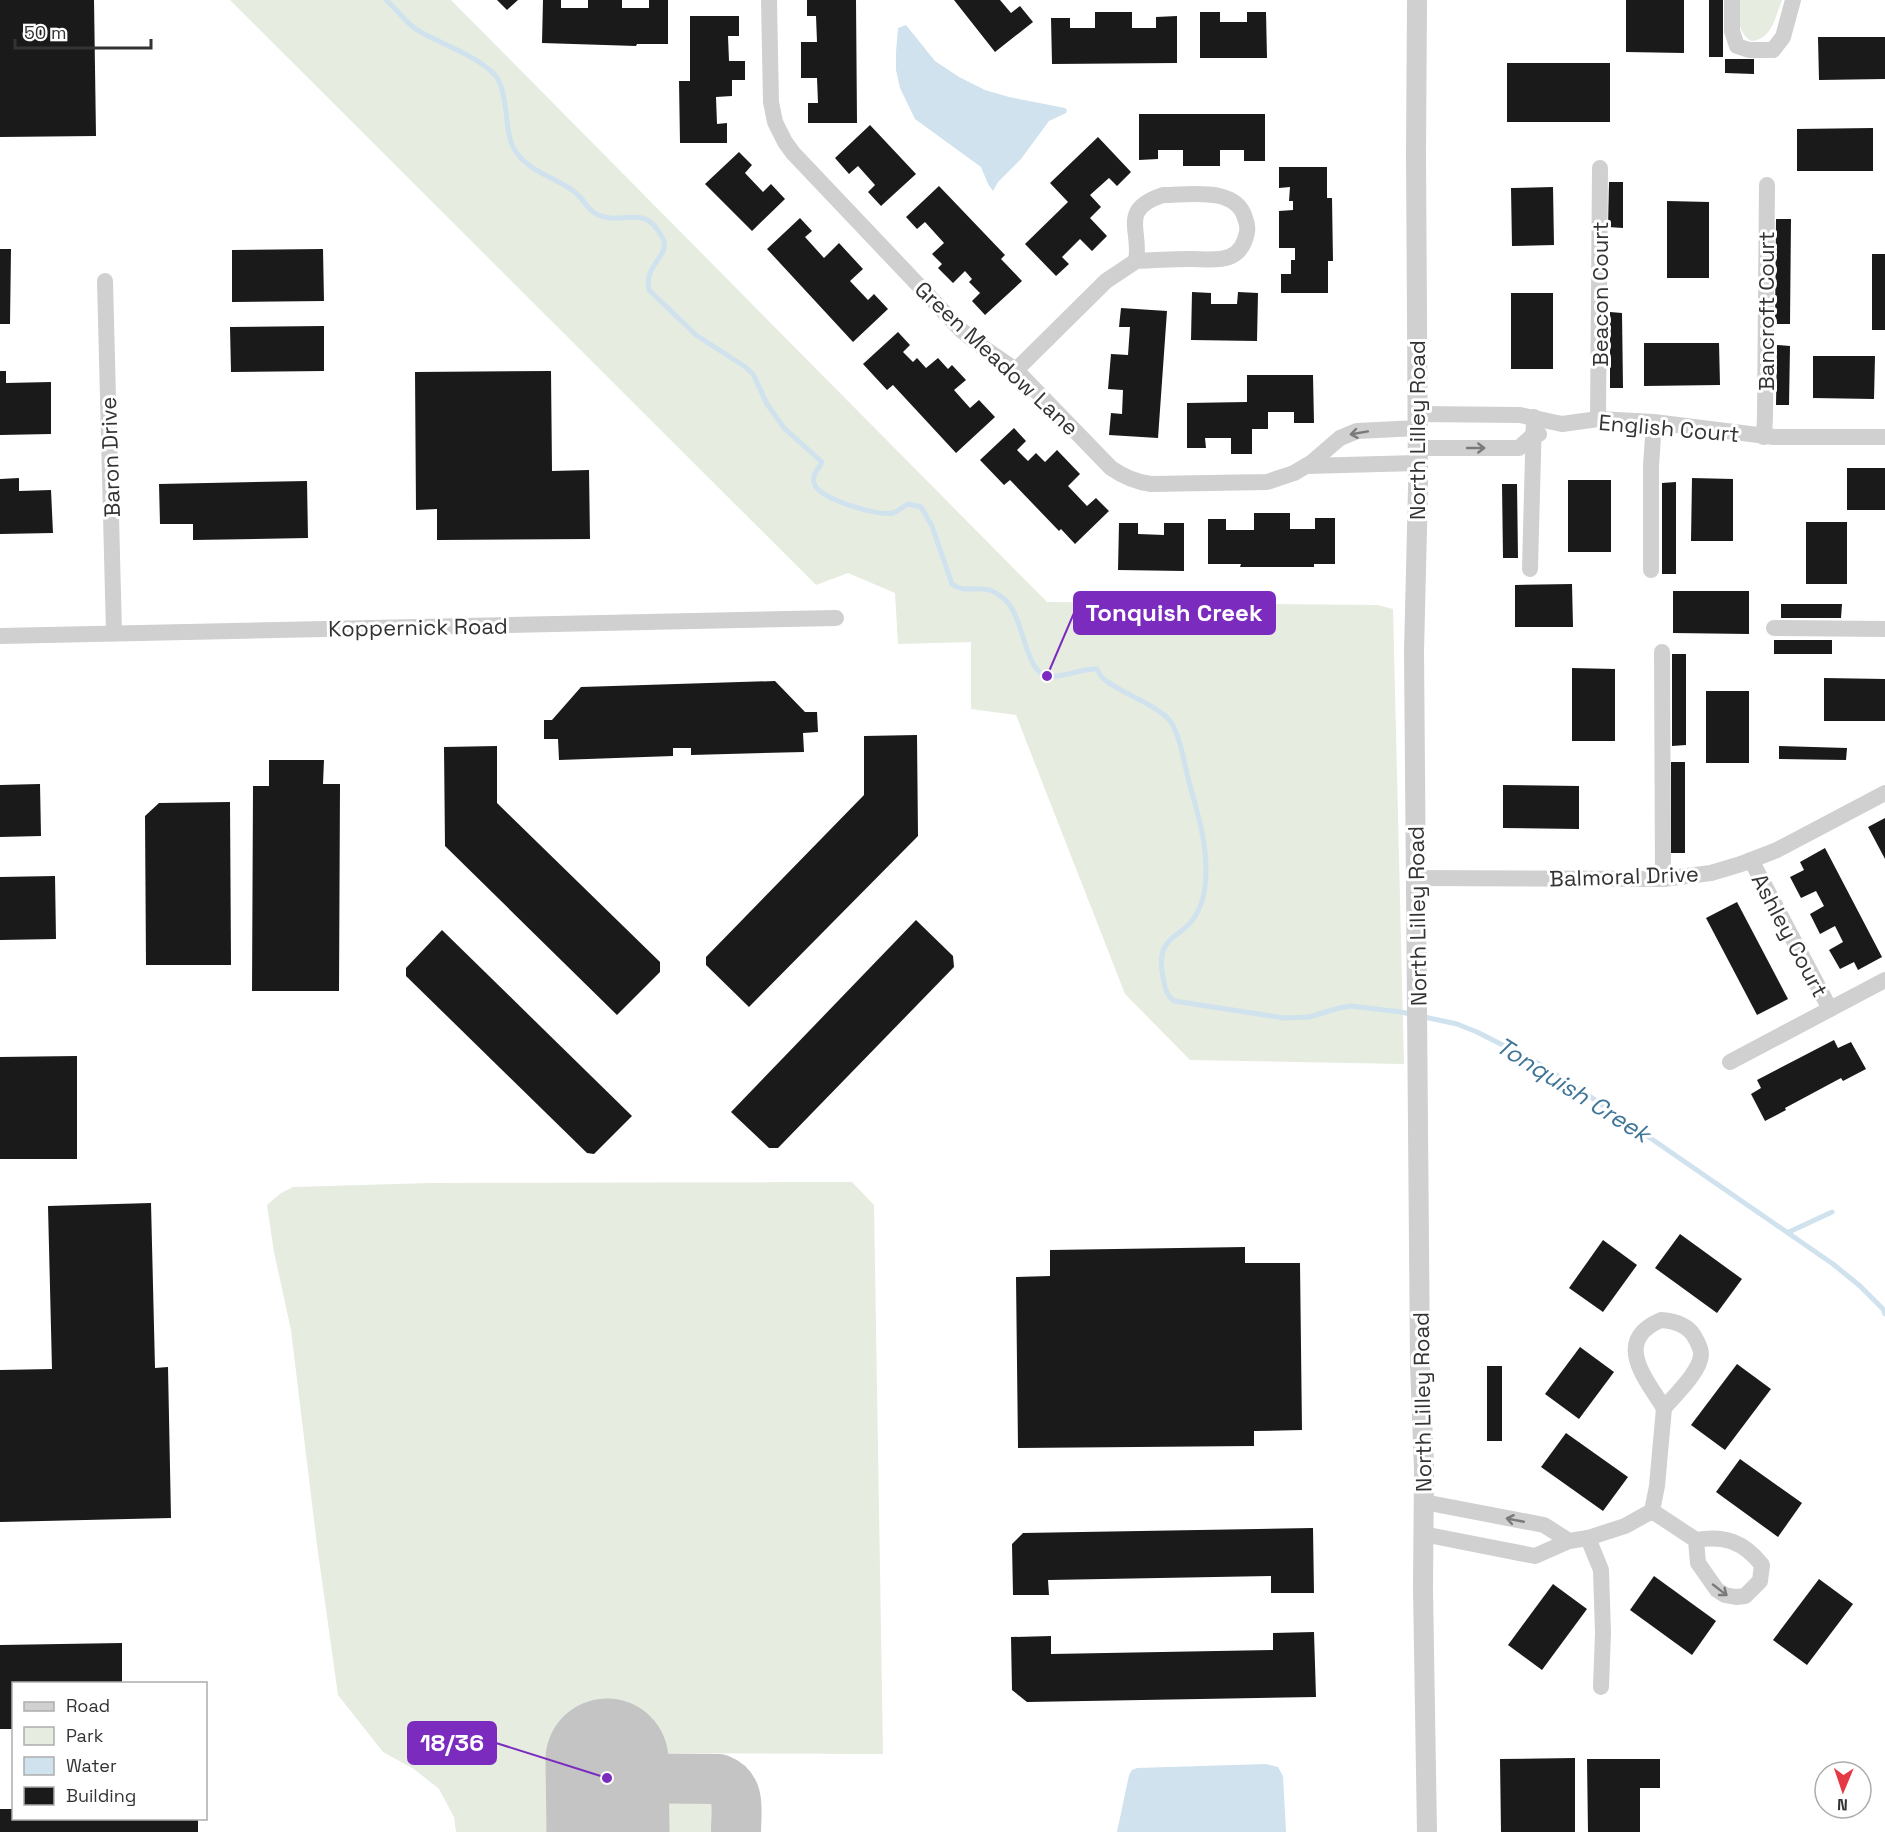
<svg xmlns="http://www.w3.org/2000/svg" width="1885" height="1832" font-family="'Space Grotesk',sans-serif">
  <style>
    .green { fill: #e6ecdf }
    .water { fill: #cfe2ee }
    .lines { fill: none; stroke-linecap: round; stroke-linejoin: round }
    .stream { stroke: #cfe2ee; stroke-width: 5 }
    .taxiway { stroke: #c4c4c4; stroke-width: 50 }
    .runway { stroke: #c4c4c4; stroke-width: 123 }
    .building { fill: #1a1a1a }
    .minor { stroke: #d0d0d0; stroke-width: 16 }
    .tertiary { stroke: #d0d0d0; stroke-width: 20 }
    .oneway { stroke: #7a7a7a }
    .labels { text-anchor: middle; stroke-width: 6; stroke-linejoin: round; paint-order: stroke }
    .street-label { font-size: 22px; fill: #333; stroke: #fff }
    .water-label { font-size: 24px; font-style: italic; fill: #3f7597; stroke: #fff }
    .leader { fill: none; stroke: #7b2cbf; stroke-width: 2 }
    .callout-dot { fill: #7b2cbf; stroke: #fff; stroke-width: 2 }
    .callout { fill: #7b2cbf; stroke: #7b2cbf; stroke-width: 2 }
    .callout-label { font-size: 24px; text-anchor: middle; font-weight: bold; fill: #fff }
  </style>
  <rect width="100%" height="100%" fill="#fff"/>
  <g class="green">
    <polygon points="230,0 451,0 1047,602 1378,605 1393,609 1404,1064 1190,1060 1125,994 1016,715 971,709 971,642 898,644 895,593 848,573 816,585"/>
    <path d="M1739,0H1782C1775,17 1772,40 1751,41C1736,32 1739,15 1739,0Z"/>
    <polygon points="852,1182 874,1205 883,1754 572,1753 572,1832 456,1832 454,1817 439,1789 414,1769 383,1752 338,1695 317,1545 291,1330 274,1252 267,1205 281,1193 293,1187 431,1183"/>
    <polygon points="676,1793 715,1799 717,1802 723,1832 648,1832 648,1801 661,1794"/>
  </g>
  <g class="water">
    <polygon points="906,25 935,61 959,77 985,90 1009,97 1065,108 1067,110 1066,113 1049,121 1021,159 998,182 993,191 988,184 981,167 915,119 900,88 896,70 896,52 898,28"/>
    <polygon points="1266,1764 1278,1767 1283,1776 1286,1832 1117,1832 1129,1775 1132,1770 1137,1768"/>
  </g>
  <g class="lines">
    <g class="stream">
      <path d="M386,0C398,10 405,23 419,31C441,44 477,56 494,74C499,78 500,84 502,90C512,125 499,147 536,170C548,177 561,182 572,190C583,196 586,210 598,215C626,226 643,202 662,237C673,256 643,263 649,290L696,335L744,366L753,374L767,404L784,428L822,462C819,469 812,473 814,483C816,498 879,517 893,513C899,511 903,506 909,504L921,507L932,526L952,584C962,592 971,588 983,589C991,589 997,593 1003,598C1025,615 1023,670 1047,676C1062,679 1080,668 1097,669C1099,673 1101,678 1105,680C1123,694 1146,700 1164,715C1169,719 1173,724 1175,730C1181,743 1184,760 1187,774C1195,805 1206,837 1206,869C1206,882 1205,897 1199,909C1185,942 1152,930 1164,982C1165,990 1167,996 1174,1001L1284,1018L1309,1017L1339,1008L1350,1006L1401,1012L1457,1024L1477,1032L1536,1062L1585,1093L1833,1264L1860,1286L1883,1309L1885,1314"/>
      <polyline points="1789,1232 1832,1212"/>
    </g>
    <path class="taxiway" d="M607,1778L719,1779C742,1788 736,1811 736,1832"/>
    <polyline class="runway" points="607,1760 608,1832"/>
  </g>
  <g class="building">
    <polygon points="0,0 94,0 96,136 0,137"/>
    <polygon points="497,0 518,0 507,10"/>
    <polygon points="543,0 561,0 561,8 588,8 588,0 622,0 622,8 649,8 649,0 668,0 668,44 637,44 636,46 542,43"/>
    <polygon points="807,0 856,0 857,123 808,123 808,103 818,103 817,78 801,78 801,42 817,42 816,16 807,16"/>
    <polygon points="954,0 1000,0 1011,13 1020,6 1033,22 995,52"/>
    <polygon points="1626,0 1684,0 1684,53 1626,52"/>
    <rect x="1709" y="0" width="14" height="57"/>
    <polygon points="1095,12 1132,12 1132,28 1156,28 1156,17 1177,16 1177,63 1052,64 1051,18 1070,18 1070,28 1095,28"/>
    <polygon points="1200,12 1220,12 1220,22 1247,22 1247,12 1266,12 1267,58 1200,58"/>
    <polygon points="690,16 739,16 739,36 728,36 729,61 745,61 745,80 732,80 732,96 716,97 717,124 727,123 727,143 680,143 679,81 690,81"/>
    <polygon points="1818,37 1885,37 1885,79 1819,80"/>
    <polygon points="1725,59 1754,59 1754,74 1725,73"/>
    <rect x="1507" y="63" width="103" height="59"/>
    <polygon points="1139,114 1265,114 1265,161 1244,161 1244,150 1220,150 1220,166 1183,166 1183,150 1158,150 1158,159 1139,160"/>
    <polygon points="870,125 916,174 881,206 868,192 875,185 858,166 849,174 835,158"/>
    <polygon points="1873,128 1873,171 1797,171 1797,129"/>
    <polygon points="1098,137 1131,172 1117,186 1109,178 1090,195 1101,207 1090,218 1107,236 1092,251 1080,239 1062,257 1069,264 1056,276 1025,244 1068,202 1050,183"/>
    <polygon points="739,152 752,165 745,173 763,192 771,184 785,199 752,231 705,184"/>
    <polygon points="1279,167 1327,167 1327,198 1332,198 1333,261 1328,261 1328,293 1281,293 1281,274 1291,274 1291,260 1295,260 1295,248 1279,248 1279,211 1293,210 1293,201 1289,201 1290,187 1279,188"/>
    <polygon points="1609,182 1623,182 1623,228 1608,227"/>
    <polygon points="939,186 1005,255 1001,259 1022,281 985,315 972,301 980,293 969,282 972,279 965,271 953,283 938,268 942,264 932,254 944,243 925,222 917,229 906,217"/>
    <polygon points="1553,187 1554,245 1512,246 1511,188"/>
    <polygon points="1667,201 1709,202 1709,278 1667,278"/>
    <polygon points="800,218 812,231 805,237 824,258 839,243 863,269 850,281 868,300 874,294 888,309 853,342 767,249"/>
    <polygon points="1776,219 1791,219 1790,324 1775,324"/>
    <polygon points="0,249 11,249 10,324 0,324"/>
    <polygon points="323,249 324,301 232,302 232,250"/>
    <rect x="1872" y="254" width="13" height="76"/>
    <polygon points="1192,292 1211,293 1211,304 1237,304 1238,292 1258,293 1257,341 1191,340"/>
    <rect x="1511" y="293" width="42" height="76"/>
    <polygon points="1121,308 1167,311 1158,438 1109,435 1111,413 1122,414 1123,390 1108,389 1111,354 1128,355 1130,327 1119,327"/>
    <polygon points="1610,312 1622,313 1623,388 1610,388"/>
    <polygon points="324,326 324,371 231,372 230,327"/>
    <polygon points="898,332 910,345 903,352 913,362 917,358 926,368 938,358 948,369 952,365 966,380 954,390 970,408 979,400 995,417 956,453 893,385 887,390 863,364"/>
    <polygon points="1644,343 1719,343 1720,385 1644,386"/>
    <polygon points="1777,345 1790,346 1789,405 1776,405"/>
    <polygon points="1813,356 1875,356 1874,399 1813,398"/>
    <polygon points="0,371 6,371 6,383 51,382 51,434 0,435"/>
    <polygon points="551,371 552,471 589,470 590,539 437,540 437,509 416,510 415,372"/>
    <polygon points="1247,375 1313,375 1314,423 1294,423 1294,412 1268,412 1268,429 1252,429 1252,454 1231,454 1231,438 1205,438 1206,448 1187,448 1187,403 1247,402"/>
    <polygon points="1014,428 1026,441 1017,450 1028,461 1036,453 1045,462 1057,450 1080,474 1068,486 1087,506 1096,498 1109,511 1075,544 1061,529 1059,531 1010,480 1004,485 980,460"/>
    <rect x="1847" y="468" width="38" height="42"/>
    <polygon points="19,478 19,491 51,490 53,533 0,534 0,479"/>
    <polygon points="1692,478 1733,479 1733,541 1691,541"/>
    <rect x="1568" y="480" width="43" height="72"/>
    <polygon points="307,481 308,538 193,540 193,524 160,524 159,484"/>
    <polygon points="1676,482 1676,574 1662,574 1662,483"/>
    <polygon points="1502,484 1517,484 1518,558 1503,558"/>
    <polygon points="1254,513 1290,513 1290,529 1315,529 1315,518 1335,518 1335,564 1314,564 1314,567 1240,567 1241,564 1208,564 1208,519 1226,519 1226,530 1254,530"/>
    <rect x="1806" y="522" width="41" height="62"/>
    <polygon points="1119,523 1138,523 1138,534 1164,535 1164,523 1184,523 1184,571 1118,570"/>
    <polygon points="1572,584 1573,627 1515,627 1515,585"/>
    <polygon points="1673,591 1749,591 1749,634 1673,633"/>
    <polygon points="1781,604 1842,604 1841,618 1781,618"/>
    <rect x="1774" y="640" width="58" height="14"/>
    <polygon points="1672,654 1686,654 1686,745 1672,746"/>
    <polygon points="1572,668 1615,669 1615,741 1572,741"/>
    <polygon points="1824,678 1885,679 1885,721 1824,721"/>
    <polygon points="775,681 805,712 817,712 818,732 803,733 804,752 691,755 691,748 673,748 673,756 559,760 558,739 544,739 544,720 552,720 581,687"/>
    <rect x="1706" y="691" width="43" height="72"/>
    <polygon points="917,735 918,836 749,1007 706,965 706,957 864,795 864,736"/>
    <polygon points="497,746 497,803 660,962 660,972 617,1015 445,846 444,747"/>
    <polygon points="1779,746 1847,748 1846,760 1779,759"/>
    <polygon points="269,760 324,760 323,784 340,784 339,991 252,991 253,786 269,786"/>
    <rect x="1671" y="762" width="14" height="91"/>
    <polygon points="40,784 41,836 0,837 0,785"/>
    <polygon points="1503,785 1579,786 1579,829 1503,828"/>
    <polygon points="230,802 231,965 146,965 145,816 159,803"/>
    <polygon points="1885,818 1885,859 1868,827"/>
    <polygon points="1825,848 1882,957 1858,970 1854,962 1840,969 1829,950 1843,942 1835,926 1820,934 1810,914 1824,906 1816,891 1801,898 1790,877 1804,870 1800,862"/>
    <polygon points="55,876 56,939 0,940 0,877"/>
    <polygon points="1737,902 1788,999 1757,1015 1706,918"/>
    <polygon points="916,920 953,956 954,967 778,1148 769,1148 731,1112"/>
    <polygon points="442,930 632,1116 594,1154 587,1153 406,976 406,968"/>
    <polygon points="1834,1040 1838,1048 1851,1042 1866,1069 1843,1081 1841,1078 1785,1108 1786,1110 1765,1121 1751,1094 1761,1088 1757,1080"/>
    <polygon points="77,1056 77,1159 0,1159 0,1057"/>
    <polygon points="151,1203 155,1368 168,1367 171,1518 0,1522 0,1370 52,1369 48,1206"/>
    <polygon points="1680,1234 1742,1279 1717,1313 1655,1268"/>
    <polygon points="1603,1240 1637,1265 1603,1312 1569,1288"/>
    <polygon points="1245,1247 1245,1263 1300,1263 1302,1430 1254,1431 1254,1446 1018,1448 1016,1277 1050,1276 1050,1250"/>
    <polygon points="1580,1347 1614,1372 1579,1419 1545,1394"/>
    <polygon points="1737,1364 1771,1389 1725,1450 1691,1425"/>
    <rect x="1487" y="1366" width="15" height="75"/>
    <polygon points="1566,1433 1628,1477 1603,1511 1541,1467"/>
    <polygon points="1740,1459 1802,1503 1778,1537 1716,1492"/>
    <polygon points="1313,1528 1314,1593 1271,1593 1271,1576 1048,1580 1049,1595 1013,1595 1012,1544 1023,1533"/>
    <polygon points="1654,1576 1716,1621 1692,1655 1630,1610"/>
    <polygon points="1819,1579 1853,1604 1807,1665 1773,1640"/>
    <polygon points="1553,1584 1587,1609 1542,1670 1508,1645"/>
    <polygon points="1314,1632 1316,1697 1027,1702 1012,1690 1011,1637 1051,1636 1051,1654 1273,1650 1273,1633"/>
    <polygon points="122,1643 122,1684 14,1684 14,1729 0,1729 0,1645"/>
    <polygon points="1575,1758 1575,1832 1501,1832 1500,1759"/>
    <polygon points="1587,1759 1660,1759 1660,1788 1640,1788 1640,1832 1588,1832"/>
    <polygon points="0,1809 14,1809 14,1818 198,1818 198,1832 0,1832"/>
  </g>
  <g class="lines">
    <g class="minor">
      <path d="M769,0L771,102L775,122L785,142L793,153L961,330L981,346L1016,370L1111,468C1124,477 1135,482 1151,484L1267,482L1294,473L1311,463L1340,438L1357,431L1418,428"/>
      <polyline points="1732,0 1732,31 1737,46 1749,50 1773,50 1783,37 1793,0"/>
      <path d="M1163,195C1189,195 1236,186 1245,218C1247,223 1248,227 1247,232C1245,243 1240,253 1229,257C1219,261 1203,259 1192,259C1173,259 1155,260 1136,261C1142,230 1118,210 1163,195Z"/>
      <polyline points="105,281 114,633"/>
      <polyline points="1016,370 1106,281 1136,261"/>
      <polyline points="1417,414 1520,415 1562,424 1598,419 1654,422 1774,437 1885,437"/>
      <polyline points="1598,419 1600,168"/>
      <polyline points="1764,437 1765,416 1767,185"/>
      <polyline points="1418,448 1519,448 1532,436 1539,434"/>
      <polyline points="1306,466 1418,463"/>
      <polyline points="1530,569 1534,417"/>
      <polyline points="1651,570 1651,466 1654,422"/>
      <polyline points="1774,628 1885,629"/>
      <polyline points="0,636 836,618"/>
      <polyline points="1662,652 1663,879"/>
      <polyline points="1751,860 1830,1009"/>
      <polyline points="1417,878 1663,879 1711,873 1741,864 1777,850 1885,793"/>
      <polyline points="1730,1062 1885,980"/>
      <path d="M1661,1320C1674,1321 1687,1324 1694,1336C1697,1341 1701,1348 1701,1354C1701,1371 1675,1395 1664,1408C1646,1379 1612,1341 1661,1320Z"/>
      <polyline points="1424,1502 1544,1525 1569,1541"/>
      <polyline points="1652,1511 1657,1486 1664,1408"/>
      <path d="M1423,1534L1535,1556L1569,1541L1588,1538L1625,1526L1652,1511L1696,1540C1725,1535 1744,1542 1762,1565L1760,1581L1745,1596L1736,1597L1725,1595L1717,1590L1698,1563L1696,1540"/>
      <polyline points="1588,1538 1601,1570 1603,1633 1601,1687"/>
    </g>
    <polyline class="tertiary" points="1417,0 1416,154 1418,488 1414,652 1420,1364 1424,1469 1423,1588 1427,1832"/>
  </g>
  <defs><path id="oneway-shaft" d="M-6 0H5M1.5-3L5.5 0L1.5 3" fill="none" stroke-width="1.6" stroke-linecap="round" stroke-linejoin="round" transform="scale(1.5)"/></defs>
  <g class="oneway">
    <use href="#oneway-shaft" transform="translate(1359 433) rotate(170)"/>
    <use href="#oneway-shaft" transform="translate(1476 448)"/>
    <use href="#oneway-shaft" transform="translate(1515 1520) rotate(-169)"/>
    <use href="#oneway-shaft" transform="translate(1720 1590) rotate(38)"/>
  </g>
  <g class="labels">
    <g class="street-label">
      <text transform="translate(1600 294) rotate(-90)" y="8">Beacon Court</text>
      <text transform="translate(1766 311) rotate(-90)" y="8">Bancroft Court</text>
      <text transform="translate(997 358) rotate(43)" y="8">Green Meadow Lane</text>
      <text transform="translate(1669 428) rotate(5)" y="8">English Court</text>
      <text transform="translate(1417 430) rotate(-90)" y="8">North Lilley Road</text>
      <text transform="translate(110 457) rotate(-92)" y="8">Baron Drive</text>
      <text transform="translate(418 627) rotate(-1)" y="8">Koppernick Road</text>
      <text transform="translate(1624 876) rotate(-2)" y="8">Balmoral Drive</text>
      <text transform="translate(1417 916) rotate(-91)" y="8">North Lilley Road</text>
      <text transform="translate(1790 935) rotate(62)" y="8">Ashley Court</text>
      <text transform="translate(1422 1402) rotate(-91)" y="8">North Lilley Road</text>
    </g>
    <g class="water-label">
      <text transform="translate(1573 1090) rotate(32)" y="8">Tonquish Creek</text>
    </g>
  </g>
  <path class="leader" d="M1047 676L1074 613M607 1778L496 1743"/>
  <g class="callout-dot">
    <circle cx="1047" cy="676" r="6"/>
    <circle cx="607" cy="1778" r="6"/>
  </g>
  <g class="callout">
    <rect x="1074" y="592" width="201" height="42" rx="6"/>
    <rect x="408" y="1722" width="88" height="42" rx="6"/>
  </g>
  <g class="callout-label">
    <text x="1174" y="621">Tonquish Creek</text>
    <text x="452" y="1751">18/36</text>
  </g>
  <rect x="12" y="1682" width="195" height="138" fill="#ffffff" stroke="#adadad" stroke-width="1.5"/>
  <rect x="24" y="1702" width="30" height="9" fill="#d0d0d0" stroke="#adadad" stroke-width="1.5"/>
  <text x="66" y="1712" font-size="18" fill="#333333">Road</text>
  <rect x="24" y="1727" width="30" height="18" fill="#e6ecdf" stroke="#adadad" stroke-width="1.5"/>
  <text x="66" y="1742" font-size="18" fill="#333333">Park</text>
  <rect x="24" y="1757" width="30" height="18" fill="#cfe2ee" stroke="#adadad" stroke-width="1.5"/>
  <text x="66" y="1772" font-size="18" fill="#333333">Water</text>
  <rect x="24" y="1787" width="30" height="18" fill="#1a1a1a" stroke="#adadad" stroke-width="1.5"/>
  <text x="66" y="1802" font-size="18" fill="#333333">Building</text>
  <g transform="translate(1843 1790) rotate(182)"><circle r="28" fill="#ffffff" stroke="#adadad" stroke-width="1.5"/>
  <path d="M0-4.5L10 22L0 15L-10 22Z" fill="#e63946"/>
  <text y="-9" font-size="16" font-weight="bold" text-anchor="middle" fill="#333333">N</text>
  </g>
  <path d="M15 39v9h136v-9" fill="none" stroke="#333333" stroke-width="3"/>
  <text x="24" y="39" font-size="18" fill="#333333" stroke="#ffffff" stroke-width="4.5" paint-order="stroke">50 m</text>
</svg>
